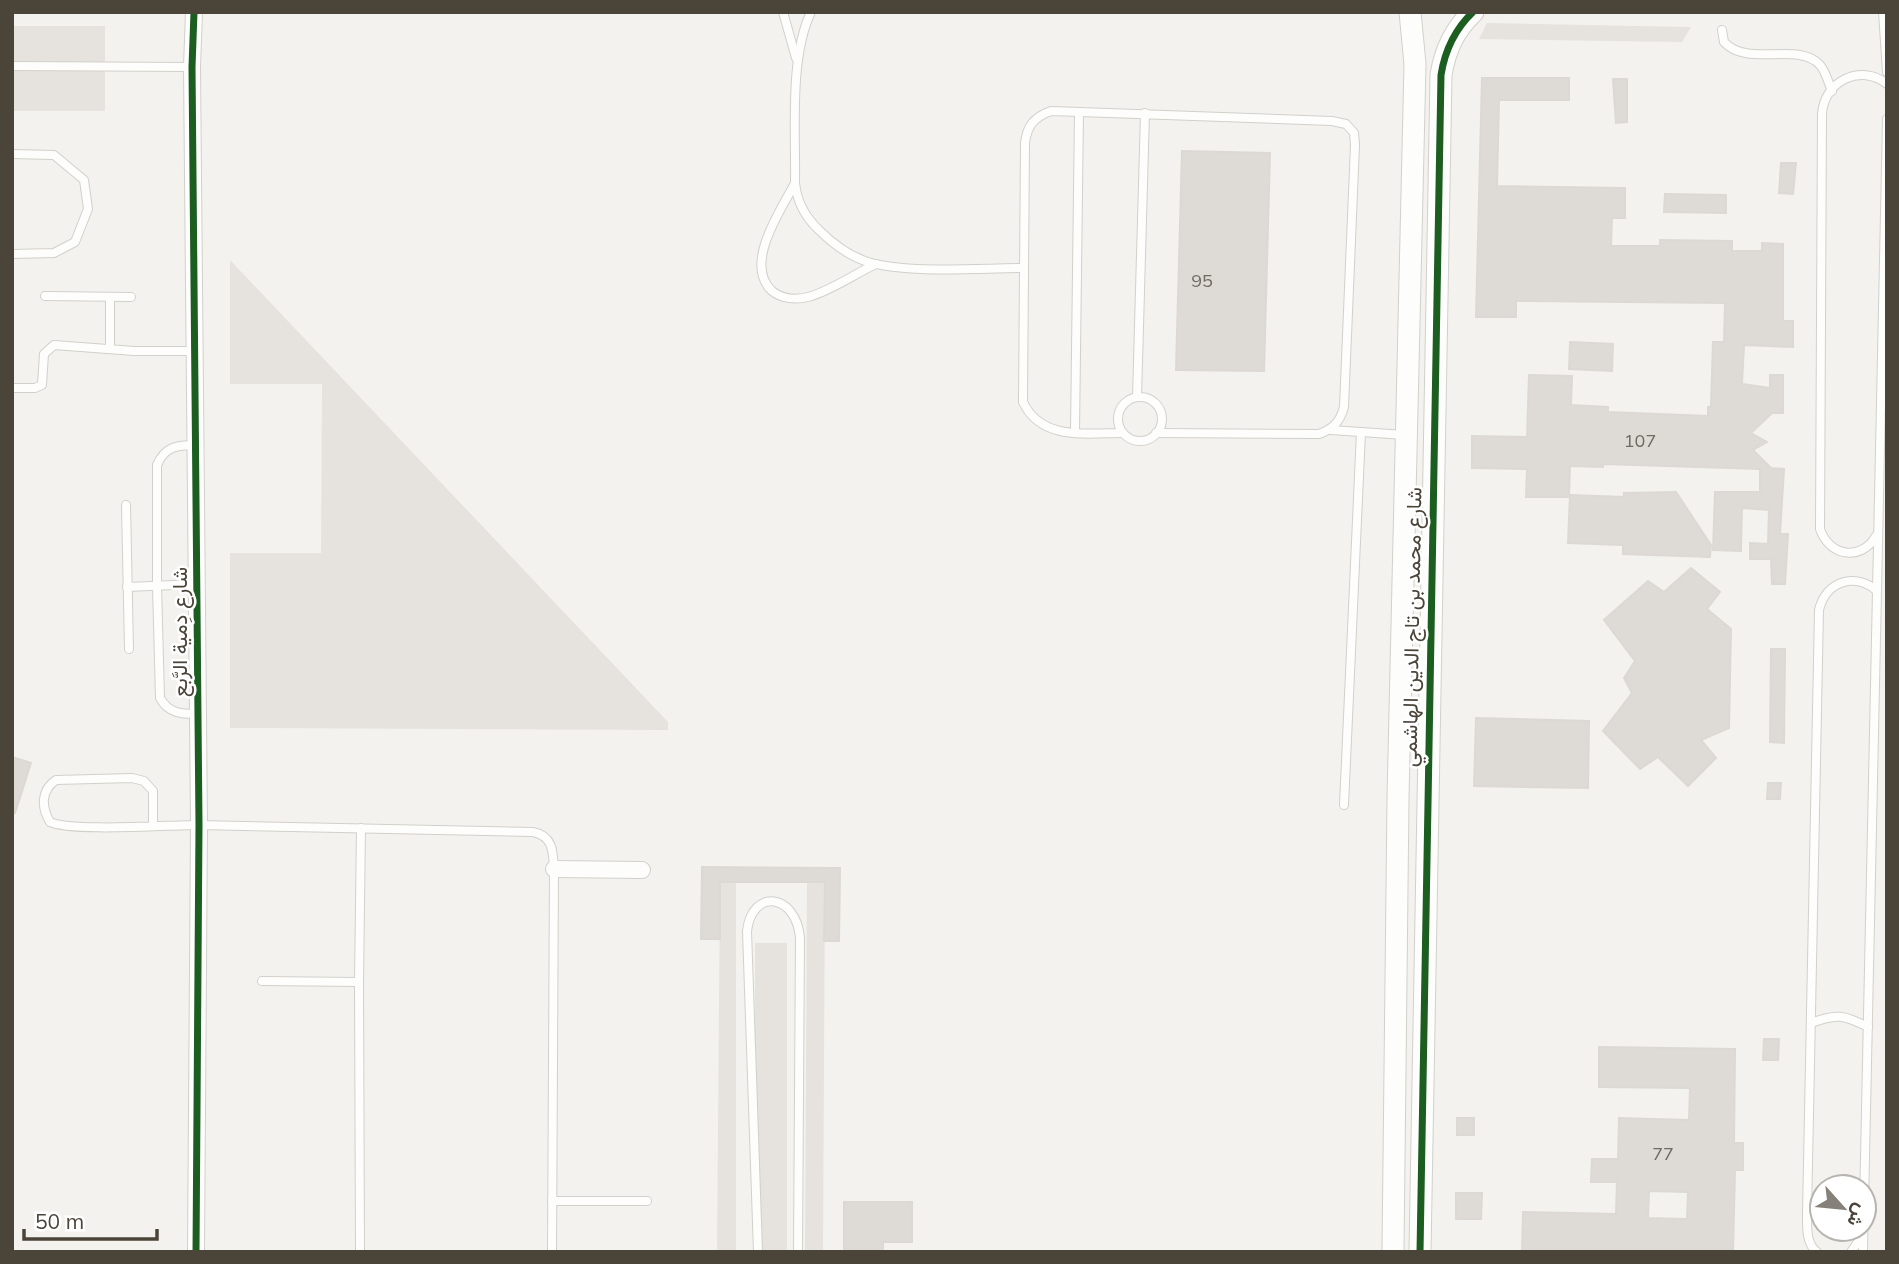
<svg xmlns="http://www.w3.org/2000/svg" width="1899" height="1264" font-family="Mulish,Vazirmatn,sans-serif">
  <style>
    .parking { fill: #e6e3df }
    .building { fill: #dedbd6; stroke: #dcd9d4; stroke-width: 2; fill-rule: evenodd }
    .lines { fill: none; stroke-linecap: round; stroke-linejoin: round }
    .service-casing { stroke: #d2d0cb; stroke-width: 10 }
    .minor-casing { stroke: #d2d0cb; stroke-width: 18 }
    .tertiary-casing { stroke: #d2d0cb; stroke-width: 23 }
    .service { stroke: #fdfdfc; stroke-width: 8 }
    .minor { stroke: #fdfdfc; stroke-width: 16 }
    .tertiary { stroke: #fdfdfc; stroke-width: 21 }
    .cycleway-casing { stroke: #fff; stroke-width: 11 }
    .cycleway { stroke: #1b5e20; stroke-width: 7 }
    .labels { text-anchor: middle; stroke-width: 5; stroke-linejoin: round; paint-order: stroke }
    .number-label { font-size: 18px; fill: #706a61 }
    .street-label { font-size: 21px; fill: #4b4439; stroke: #fff }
  </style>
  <rect width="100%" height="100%" fill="#f4f2ee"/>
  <g class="parking">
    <polygon points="1487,23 1691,27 1682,42 1479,39"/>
    <rect x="12" y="26" width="93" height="85"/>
    <polygon points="230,260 668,722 668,730 230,728 230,553 321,553 322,384 230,384"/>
    <polygon points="720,882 736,882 736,1252 717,1252"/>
    <polygon points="807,882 825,882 823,1252 805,1252"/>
    <rect x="755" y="943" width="32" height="309"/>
  </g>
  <g class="building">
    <polygon points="1482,78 1569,78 1569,100 1499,100 1497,186 1625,188 1625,218 1612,218 1611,246 1660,246 1660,240 1732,241 1732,251 1762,251 1762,243 1783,244 1783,321 1793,321 1793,347 1744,345 1742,384 1770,388 1770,375 1783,375 1783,413 1772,413 1751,433 1767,442 1753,450 1771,468 1784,469 1780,534 1788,534 1785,584 1772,584 1771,559 1750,559 1750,543 1768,544 1769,510 1742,508 1741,551 1713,550 1715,492 1760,492 1760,469 1603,464 1603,467 1570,466 1569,497 1526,497 1527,469 1472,468 1472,436 1527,437 1529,375 1572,376 1571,405 1608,407 1608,412 1708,416 1708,407 1711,407 1713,342 1724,342 1725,303 1516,301 1516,317 1476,317"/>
    <polygon points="1613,79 1627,79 1627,122 1616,123"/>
    <polygon points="1182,151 1270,153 1264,371 1176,370"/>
    <polygon points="1781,163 1796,163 1793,194 1779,193"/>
    <polygon points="1665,194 1726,195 1726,213 1664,212"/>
    <polygon points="1570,342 1613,344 1612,371 1569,369"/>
    <polygon points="1676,492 1711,545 1710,557 1623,554 1623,545 1568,543 1570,495 1624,497 1624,493"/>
    <polygon points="1691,568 1720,592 1707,609 1731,629 1729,728 1701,740 1716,758 1688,786 1658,757 1640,769 1603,731 1632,693 1624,678 1635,661 1604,620 1648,581 1664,592"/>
    <polygon points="1771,649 1785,649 1784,743 1770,742"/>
    <polygon points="1476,718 1589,721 1588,788 1474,786"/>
    <polygon points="12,757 31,763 15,813 12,813"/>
    <polygon points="1768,783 1781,783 1780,799 1767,799"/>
    <polygon points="702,867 840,868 839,941 824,941 825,882 720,882 720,939 701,939"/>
    <polygon points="1764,1039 1779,1039 1778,1060 1763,1060"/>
    <path d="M1599,1047L1735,1049L1734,1143H1743V1170H1735L1733,1252H1522L1523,1212L1616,1214L1617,1182H1591L1592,1159H1618L1619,1118L1689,1120L1690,1088L1599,1087ZM1649,1191L1688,1192L1687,1219L1648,1218Z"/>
    <rect x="1457" y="1118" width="17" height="17"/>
    <polygon points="1456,1193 1482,1193 1481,1219 1456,1219"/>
    <polygon points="844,1202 912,1202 912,1242 883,1242 883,1252 844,1252"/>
  </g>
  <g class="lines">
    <g class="service-casing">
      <g id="service">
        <polyline points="783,12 796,58"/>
        <path d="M811,12C789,58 796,132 795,183C797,202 805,217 819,230C833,244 849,256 868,262C910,274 979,268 1024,268"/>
        <polyline points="1883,12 1887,72"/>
        <path d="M1722,30L1724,42C1748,68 1798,41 1820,65C1826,72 1828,82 1832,91"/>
        <polyline points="12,66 192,67"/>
        <polyline points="12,154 54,155 84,180 88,209 75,242 54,253 12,254"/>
        <path d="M795,183C781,210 743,264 772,291C782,299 796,300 808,297C831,291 854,274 876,264"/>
        <polyline points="45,296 131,297"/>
        <polyline points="110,348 110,297"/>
        <polyline points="12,388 35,388 42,385 44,354 54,345 134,351 195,351"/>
        <polyline points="1137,397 1145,113"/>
        <circle cx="1140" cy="419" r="22"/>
        <polyline points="1331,430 1405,435"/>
        <polyline points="1075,432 1079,112"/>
        <path d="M1123,433C1087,433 1041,441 1023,402L1025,143C1027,126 1034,117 1051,111L1332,121L1346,124L1354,133L1355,145L1344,407C1340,422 1333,429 1319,434L1156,433"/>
        <path d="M196,445C178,445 165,446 157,465V586L160,698C169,714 182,714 198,714"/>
        <polyline points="126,505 129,649"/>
        <path d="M1876,536C1861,562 1829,556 1820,529L1822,114C1824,81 1861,63 1887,84"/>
        <polyline points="127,587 197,584"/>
        <polyline points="1344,805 1361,432"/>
        <path d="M153,825V791L144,781L132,778L56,780C41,790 41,807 50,822C70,832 171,825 199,825L533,832C553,836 553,851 554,869L552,1252"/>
        <polyline points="262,981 359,982"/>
        <path d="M1811,1023C1837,1013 1844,1015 1868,1027"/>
        <polyline points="552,1201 647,1201"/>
        <polyline points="360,1252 359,982 361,828"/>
        <path d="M758,1252L747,931C752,888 796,893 800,938L798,1252"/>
        <path d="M1817,1252C1806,1244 1807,1227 1807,1214L1819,610C1826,581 1855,572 1877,591"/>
        <polyline points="1851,1252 1862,1236"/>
        <polyline points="1863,1252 1887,119"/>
      </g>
    </g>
    <g class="minor-casing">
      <g id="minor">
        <polyline points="194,12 192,67 199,825 196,1252"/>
        <polyline points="554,869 642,870"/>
      </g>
    </g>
    <g class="tertiary-casing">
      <g id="tertiary">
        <polyline points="1393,1252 1398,798 1415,64 1410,12"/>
        <path d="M1420,1252L1441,75C1445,50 1454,30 1473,12"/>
      </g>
    </g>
    <use href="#service" class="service"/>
    <use href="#minor" class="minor"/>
    <use href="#tertiary" class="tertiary"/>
    <g class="cycleway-casing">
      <g id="cycleway">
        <polyline points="194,12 192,67 199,825 196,1252"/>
        <path d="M1420,1252L1441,75C1445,50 1454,30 1473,12"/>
      </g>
    </g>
    <use href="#cycleway" class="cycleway"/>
  </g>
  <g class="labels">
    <g class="number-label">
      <text x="1202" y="287">95</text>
      <text x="1640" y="447">107</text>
      <text x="1663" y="1160">77</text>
    </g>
    <g class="street-label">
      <text transform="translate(1412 627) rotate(-89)" y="7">شارع محمد بن تاج الدين الهاشمي</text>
      <text transform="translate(180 632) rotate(-90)" y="7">شارع دِمية الرَّبع</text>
    </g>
  </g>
  <rect width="1899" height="1264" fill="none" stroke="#4b4439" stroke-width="28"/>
  <g transform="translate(1843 1208) rotate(117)"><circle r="33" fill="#ffffff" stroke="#b7b4b0" stroke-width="2"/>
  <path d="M0-5L12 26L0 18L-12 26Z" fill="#868178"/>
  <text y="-10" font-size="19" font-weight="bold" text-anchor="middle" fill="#4b4439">ش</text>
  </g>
  <path d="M24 1229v10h133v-10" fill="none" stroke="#4b4439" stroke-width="3.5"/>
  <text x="35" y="1229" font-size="21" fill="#4b4439" stroke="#ffffff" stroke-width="5" paint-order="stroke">50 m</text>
</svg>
